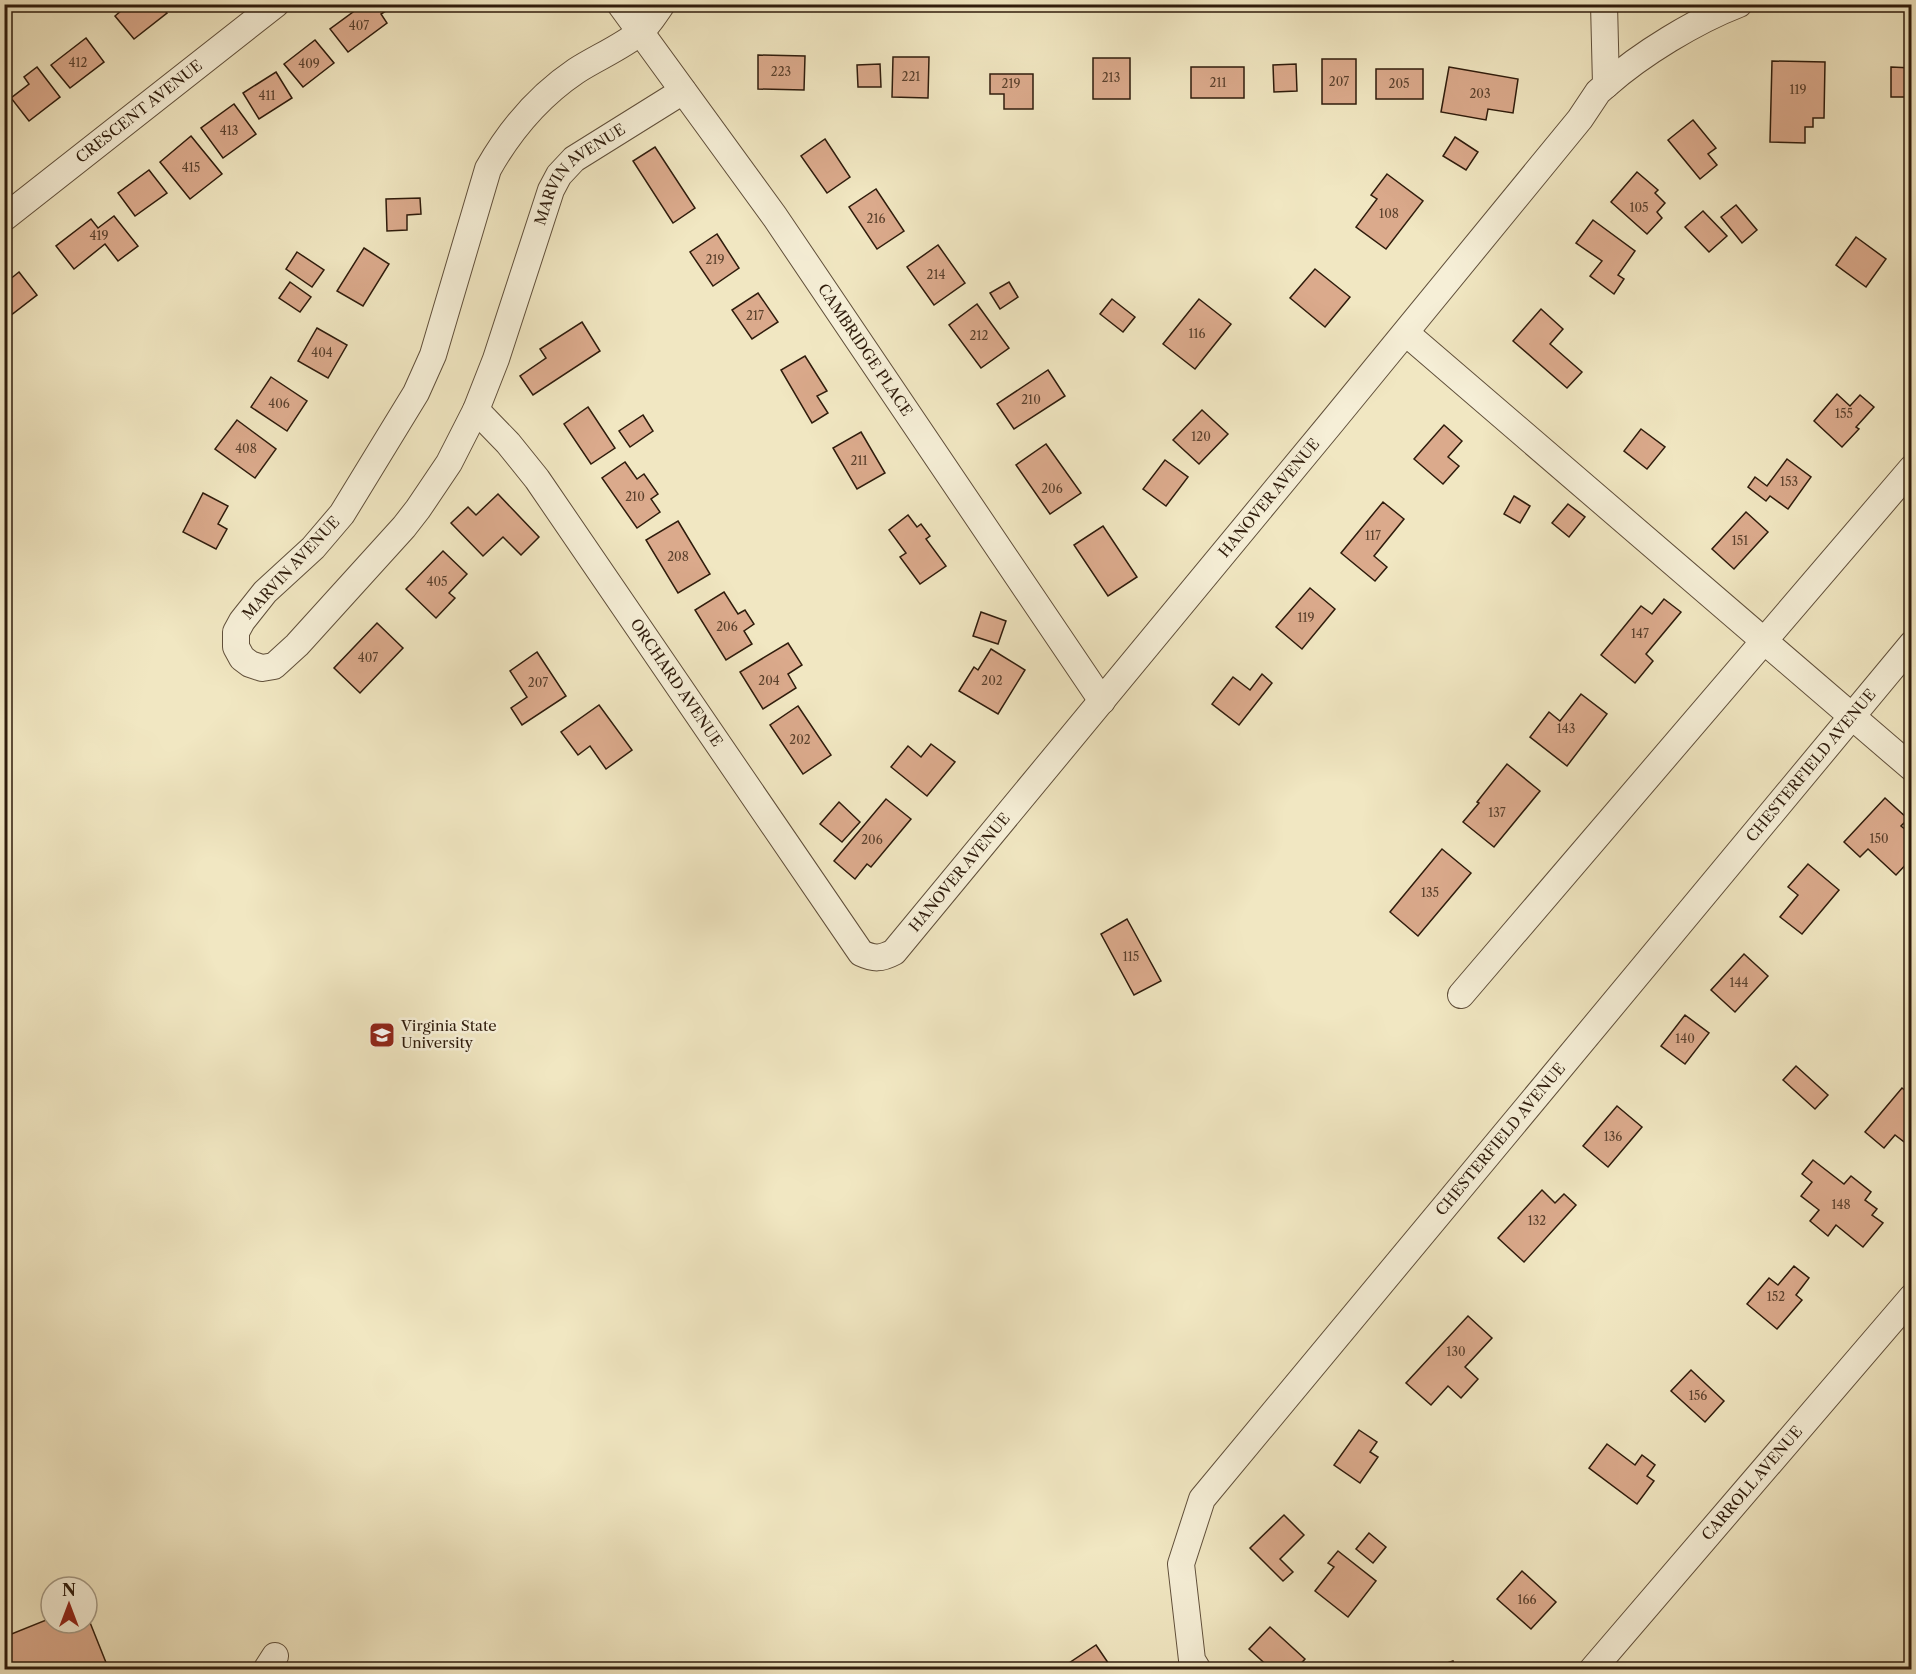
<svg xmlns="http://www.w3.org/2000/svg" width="1916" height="1674" font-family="'Libre Caslon Text',serif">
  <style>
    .building { fill: #dbaa8c; stroke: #2f1c0c; stroke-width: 1.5 }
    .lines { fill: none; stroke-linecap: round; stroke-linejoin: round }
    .minor-casing { stroke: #604f3a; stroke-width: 28 }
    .minor { stroke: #f6efd7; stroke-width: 26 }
    .labels { text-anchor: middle; stroke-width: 5; stroke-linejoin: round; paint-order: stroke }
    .number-label { font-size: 12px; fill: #5a402c }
    .street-label { font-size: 15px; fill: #2f1c0c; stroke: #f6efd7 }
    .poi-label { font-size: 15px; fill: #2f1c0c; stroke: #f6efd7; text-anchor: start }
  </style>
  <rect width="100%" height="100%" fill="#f1e7c2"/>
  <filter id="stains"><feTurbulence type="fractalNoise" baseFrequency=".00333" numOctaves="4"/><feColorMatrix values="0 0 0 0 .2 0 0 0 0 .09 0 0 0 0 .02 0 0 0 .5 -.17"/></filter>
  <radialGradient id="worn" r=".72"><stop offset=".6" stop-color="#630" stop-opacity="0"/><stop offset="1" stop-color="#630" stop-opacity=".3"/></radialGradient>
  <g class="building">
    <polygon points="129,4 160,4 167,13 134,39 115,16"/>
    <polygon points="364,4 382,4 386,11 381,14 387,23 348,52 330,29"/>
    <polygon points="86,38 104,62 70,88 51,65"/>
    <polygon points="315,40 334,63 303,87 284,64"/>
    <polygon points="758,55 805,56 804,90 758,89"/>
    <polygon points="893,57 929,57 928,98 892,97"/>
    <rect x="1093" y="58" width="37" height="41"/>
    <rect x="1322" y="59" width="34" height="45"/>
    <polygon points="1772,61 1825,62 1824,118 1813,118 1813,127 1805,127 1805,143 1770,142"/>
    <polygon points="880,64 881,87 858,87 857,65"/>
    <polygon points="1296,64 1297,91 1274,92 1273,65"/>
    <polygon points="37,67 60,97 29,121 11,98 29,84 24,77"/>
    <rect x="1191" y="67" width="53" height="31"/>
    <polygon points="1449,67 1518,79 1513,113 1488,109 1486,120 1441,112"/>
    <polygon points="1891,67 1912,68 1912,97 1891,97"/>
    <rect x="1376" y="69" width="47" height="30"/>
    <polygon points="276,72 292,98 259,119 243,93"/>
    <polygon points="990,74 1033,74 1033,109 1004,109 1004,94 990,94"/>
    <polygon points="234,104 256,134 223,158 201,128"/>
    <polygon points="1693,120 1716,148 1708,154 1717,165 1700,179 1668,140"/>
    <polygon points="4,124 11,132 4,138"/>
    <polygon points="191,136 222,174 190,199 160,162"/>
    <polygon points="1455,137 1478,152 1466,170 1443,156"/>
    <polygon points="825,139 850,177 827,193 801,156"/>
    <polygon points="655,147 695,208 673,223 633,161"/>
    <polygon points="149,170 167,193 135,216 118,193"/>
    <polygon points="1637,172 1658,190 1655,193 1665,203 1657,212 1662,218 1647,234 1611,202"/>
    <polygon points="1387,174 1423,201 1386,249 1356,227 1377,199 1371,195"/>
    <polygon points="876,189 904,231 877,249 849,207"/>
    <polygon points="420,198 421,214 407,215 407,230 387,231 386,199"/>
    <polygon points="1736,205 1757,230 1742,243 1721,217"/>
    <polygon points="1703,211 1727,236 1709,252 1685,227"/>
    <polygon points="114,216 138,246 118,261 105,244 74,269 56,246 91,219 98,228"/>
    <polygon points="1593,220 1635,251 1618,275 1624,279 1614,294 1590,276 1602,261 1576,243"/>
    <polygon points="717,234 739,268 713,286 690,252"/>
    <polygon points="1856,237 1886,259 1866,287 1836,265"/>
    <polygon points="938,245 965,283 934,305 907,267"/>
    <polygon points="364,248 389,264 363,306 337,291"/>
    <polygon points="297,252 324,270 312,287 286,269"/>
    <polygon points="1315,269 1350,297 1325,327 1290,298"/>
    <polygon points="19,272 37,295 6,319 4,317 4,284"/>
    <polygon points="290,282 311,297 300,312 279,298"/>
    <polygon points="1009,282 1018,297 1000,309 990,293"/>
    <polygon points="758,293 778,322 752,339 732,310"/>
    <polygon points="1112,299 1135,317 1123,332 1100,314"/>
    <polygon points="1199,299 1231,324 1195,369 1163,344"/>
    <polygon points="977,304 1009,348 981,368 949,325"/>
    <polygon points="1541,309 1563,329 1550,344 1582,372 1567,388 1513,341"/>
    <polygon points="582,322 600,351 533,395 520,376 546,358 540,349"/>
    <polygon points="317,328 347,345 328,378 298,361"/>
    <polygon points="805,356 827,391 817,396 828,413 812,423 781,370"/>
    <polygon points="1048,370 1065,396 1014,429 997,404"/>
    <polygon points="271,377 307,401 287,431 251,407"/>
    <polygon points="1837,394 1850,406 1860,395 1874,407 1856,427 1859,429 1842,447 1814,421"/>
    <polygon points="588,407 615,448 591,464 564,424"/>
    <polygon points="1202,410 1228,434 1199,464 1173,440"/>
    <polygon points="643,415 653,431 630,447 619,431"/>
    <polygon points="237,420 276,449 255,478 215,449"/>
    <polygon points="1444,425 1462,441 1448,457 1459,466 1443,484 1414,459"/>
    <polygon points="1641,429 1665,447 1647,469 1624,451"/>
    <polygon points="861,432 885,473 857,489 833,448"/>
    <polygon points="1046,444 1081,493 1050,514 1016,465"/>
    <polygon points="1787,459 1811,477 1788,509 1770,496 1766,501 1748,487 1755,477 1767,486"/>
    <polygon points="1165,460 1188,477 1166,506 1143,489"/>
    <polygon points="625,462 637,479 644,474 658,494 651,499 660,512 637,528 602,478"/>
    <polygon points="203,493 228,506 218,524 227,529 216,549 183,532"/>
    <polygon points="498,494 539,537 521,555 503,537 483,556 451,523 468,507 476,515"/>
    <polygon points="1514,496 1530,506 1520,523 1504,514"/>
    <polygon points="1383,502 1404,519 1374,556 1387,567 1375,581 1341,553"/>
    <polygon points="1568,504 1585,517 1569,537 1552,523"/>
    <polygon points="1746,512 1768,532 1734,569 1712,549"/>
    <polygon points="908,515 917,527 921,524 930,536 926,539 946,566 920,584 900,557 906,553 889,530"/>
    <polygon points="678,521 710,574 678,593 646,540"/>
    <polygon points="1103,526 1137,577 1108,596 1074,545"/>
    <polygon points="443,551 467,574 449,593 455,598 436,618 406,589"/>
    <polygon points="1310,588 1335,609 1302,649 1276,627"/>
    <polygon points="724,592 738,614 745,610 754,624 744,631 752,644 726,660 695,610"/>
    <polygon points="1664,599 1681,612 1646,654 1653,661 1635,683 1601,655 1641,606 1652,614"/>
    <polygon points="981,612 1006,621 998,644 973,636"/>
    <polygon points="377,623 403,648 360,693 334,668"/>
    <polygon points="788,643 802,665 788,674 796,688 763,709 740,672"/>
    <polygon points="991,649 1025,670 998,714 959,691 974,667 978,670"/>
    <polygon points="537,652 566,696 522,725 511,708 527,697 510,671"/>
    <polygon points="1262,674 1272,683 1239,725 1212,704 1233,677 1250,690"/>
    <polygon points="1581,694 1607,714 1567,766 1530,737 1549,712 1560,721"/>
    <polygon points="599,705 632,750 606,769 590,746 578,755 561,732"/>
    <polygon points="798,706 831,755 803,774 770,725"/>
    <polygon points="931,744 955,762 927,796 891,767 908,746 921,757"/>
    <polygon points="1507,764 1540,791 1494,847 1463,822 1479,803 1477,802"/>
    <polygon points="1885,798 1908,819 1901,826 1912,835 1912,858 1896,875 1868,849 1860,857 1844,842"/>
    <polygon points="886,799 911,819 871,867 867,864 855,879 834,861"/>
    <polygon points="839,802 860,822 842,842 820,824"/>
    <polygon points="1442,849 1471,873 1418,936 1390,912"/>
    <polygon points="1808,864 1839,890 1802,934 1780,917 1798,895 1788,887"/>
    <polygon points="1127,919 1161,981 1134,995 1101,934"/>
    <polygon points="1744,954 1768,976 1735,1012 1711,990"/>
    <polygon points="1685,1015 1709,1033 1685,1064 1661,1046"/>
    <polygon points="1796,1066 1828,1095 1815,1109 1783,1080"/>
    <polygon points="1902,1088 1912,1096 1912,1148 1895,1135 1884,1148 1865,1132"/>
    <polygon points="1617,1106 1642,1127 1608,1167 1583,1146"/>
    <polygon points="1813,1160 1844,1184 1851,1176 1871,1192 1865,1200 1877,1209 1872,1215 1883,1223 1863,1247 1836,1225 1828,1236 1810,1221 1819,1210 1801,1196 1812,1182 1802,1174"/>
    <polygon points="1542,1190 1555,1203 1564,1194 1576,1205 1524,1262 1498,1238"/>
    <polygon points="1794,1266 1809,1278 1796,1295 1802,1300 1777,1329 1747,1304 1769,1278 1778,1285"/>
    <polygon points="1468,1316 1492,1338 1465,1367 1478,1379 1461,1398 1448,1386 1431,1405 1406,1383"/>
    <polygon points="1691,1370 1724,1401 1705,1422 1671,1391"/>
    <polygon points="1359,1430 1377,1442 1370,1452 1378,1457 1360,1483 1334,1465"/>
    <polygon points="1607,1444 1635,1465 1642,1455 1655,1465 1647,1476 1654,1481 1637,1504 1589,1468"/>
    <polygon points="1284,1515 1304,1535 1280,1559 1293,1572 1283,1581 1250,1548"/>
    <polygon points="1369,1533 1386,1547 1373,1563 1356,1549"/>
    <polygon points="1338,1551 1376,1581 1348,1617 1315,1591 1334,1567 1328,1563"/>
    <polygon points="1522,1571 1556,1602 1531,1629 1497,1599"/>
    <polygon points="87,1615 109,1670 4,1670 4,1637 51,1618 51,1623 87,1623"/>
    <polygon points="1270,1627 1305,1659 1295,1670 1272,1670 1249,1649"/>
    <polygon points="1096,1645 1113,1670 1065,1670 1063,1667"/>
    <polygon points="1453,1661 1456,1670 1427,1670"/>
  </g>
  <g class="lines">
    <g class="minor-casing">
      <g id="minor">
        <path id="s1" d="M620,4L775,217L1102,701"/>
        <path id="s2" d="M662,4C655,14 648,26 639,33C620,48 596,58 576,71C539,96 510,130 488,169L433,355L416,393L342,514L313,548L265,592L242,621L236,632V647L242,658L250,664L262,668L274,666L297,645L404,527L418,509L449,463L476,410L496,359L551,190L559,175L574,159L683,91"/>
        <path d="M1606,85C1641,54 1695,21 1739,4"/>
        <path id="s3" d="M4,218L276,4"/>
        <polyline points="1406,333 1912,768"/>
        <path id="s4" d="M476,410L508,443L537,479L861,953C874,959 881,959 894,952C1123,675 1353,398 1580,119L1598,92L1606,85L1604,4"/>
        <polyline points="1461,995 1912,468"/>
        <polyline points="266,1670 275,1656"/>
        <path id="s5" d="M1198,1670L1192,1660L1181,1564L1202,1499L1912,644"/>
        <path id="s6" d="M1592,1670L1912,1297"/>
      </g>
    </g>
    <use href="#minor" class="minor"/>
  </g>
  <defs>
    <g id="university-square" transform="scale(1.35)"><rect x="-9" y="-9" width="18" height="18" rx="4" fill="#8f2418" stroke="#f6efd7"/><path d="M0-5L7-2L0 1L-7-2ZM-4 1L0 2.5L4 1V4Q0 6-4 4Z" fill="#fff"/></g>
  </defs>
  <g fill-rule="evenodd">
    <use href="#university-square" x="382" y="1035"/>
  </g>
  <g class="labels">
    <g class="number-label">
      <text x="359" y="30">407</text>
      <text x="78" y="67">412</text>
      <text x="309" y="68">409</text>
      <text x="781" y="76">223</text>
      <text x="911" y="81">221</text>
      <text x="1111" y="82">213</text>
      <text x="1339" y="86">207</text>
      <text x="1218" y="87">211</text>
      <text x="1011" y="88">219</text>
      <text x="1399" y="88">205</text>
      <text x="1798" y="94">119</text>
      <text x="1480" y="98">203</text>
      <text x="267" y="100">411</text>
      <text x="229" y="135">413</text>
      <text x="191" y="172">415</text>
      <text x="1639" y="212">105</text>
      <text x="1389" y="218">108</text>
      <text x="876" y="223">216</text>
      <text x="99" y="240">419</text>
      <text x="715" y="264">219</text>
      <text x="936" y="279">214</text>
      <text x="755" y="320">217</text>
      <text x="1197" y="338">116</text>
      <text x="979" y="340">212</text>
      <text x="322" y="357">404</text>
      <text x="1031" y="404">210</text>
      <text x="279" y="408">406</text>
      <text x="1844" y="418">155</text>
      <text x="1201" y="441">120</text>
      <text x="246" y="453">408</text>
      <text x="859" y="465">211</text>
      <text x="1789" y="486">153</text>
      <text x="1052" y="493">206</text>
      <text x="635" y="501">210</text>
      <text x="1373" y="540">117</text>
      <text x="1740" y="545">151</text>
      <text x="678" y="561">208</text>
      <text x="437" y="586">405</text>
      <text x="1306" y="622">119</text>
      <text x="727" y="631">206</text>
      <text x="1640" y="638">147</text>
      <text x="368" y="662">407</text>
      <text x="769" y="685">204</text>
      <text x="992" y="685">202</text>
      <text x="538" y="687">207</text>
      <text x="1566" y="733">143</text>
      <text x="800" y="744">202</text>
      <text x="1497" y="817">137</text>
      <text x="1879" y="843">150</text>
      <text x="872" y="844">206</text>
      <text x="1430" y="897">135</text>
      <text x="1131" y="961">115</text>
      <text x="1739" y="987">144</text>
      <text x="1685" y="1043">140</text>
      <text x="1613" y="1141">136</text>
      <text x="1841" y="1209">148</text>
      <text x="1537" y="1225">132</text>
      <text x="1776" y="1301">152</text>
      <text x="1456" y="1356">130</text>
      <text x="1698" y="1400">156</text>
      <text x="1527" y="1604">166</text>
    </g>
    <g class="street-label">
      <text dy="5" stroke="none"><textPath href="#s3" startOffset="172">CRESCENT AVENUE</textPath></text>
      <text dy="5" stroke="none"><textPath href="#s2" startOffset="1434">MARVIN AVENUE</textPath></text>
      <text dy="5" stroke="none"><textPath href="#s1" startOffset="424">CAMBRIDGE PLACE</textPath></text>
      <text dy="5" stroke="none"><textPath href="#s4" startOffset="1290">HANOVER AVENUE</textPath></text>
      <text transform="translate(291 568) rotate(-47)" y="5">MARVIN AVENUE</text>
      <text dy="5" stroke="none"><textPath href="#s4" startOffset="339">ORCHARD AVENUE</textPath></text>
      <text dy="5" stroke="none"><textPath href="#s5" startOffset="1130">CHESTERFIELD AVENUE</textPath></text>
      <text dy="5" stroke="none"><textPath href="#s4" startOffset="804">HANOVER AVENUE</textPath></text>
      <text dy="5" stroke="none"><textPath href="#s5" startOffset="644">CHESTERFIELD AVENUE</textPath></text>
      <text dy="5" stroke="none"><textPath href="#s6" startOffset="246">CARROLL AVENUE</textPath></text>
    </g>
    <g class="poi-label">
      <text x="401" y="1031">Virginia State<tspan x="401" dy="17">University</tspan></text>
    </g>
  </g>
  <rect width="1916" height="1674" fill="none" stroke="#f1e7c2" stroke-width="24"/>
  <rect x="6" y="6" width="1904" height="1662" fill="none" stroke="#2f1c0c" stroke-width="3"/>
  <rect x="12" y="12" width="1892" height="1650" fill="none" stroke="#2f1c0c" stroke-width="1.5"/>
  <g transform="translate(69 1605)"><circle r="28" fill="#f6efd7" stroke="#a69b86" stroke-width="1.5"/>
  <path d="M0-4.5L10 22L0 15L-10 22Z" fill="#8f2418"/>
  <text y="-9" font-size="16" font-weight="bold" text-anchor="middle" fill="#2f1c0c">N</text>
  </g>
  <rect width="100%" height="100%" filter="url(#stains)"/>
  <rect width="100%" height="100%" fill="url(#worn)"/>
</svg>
